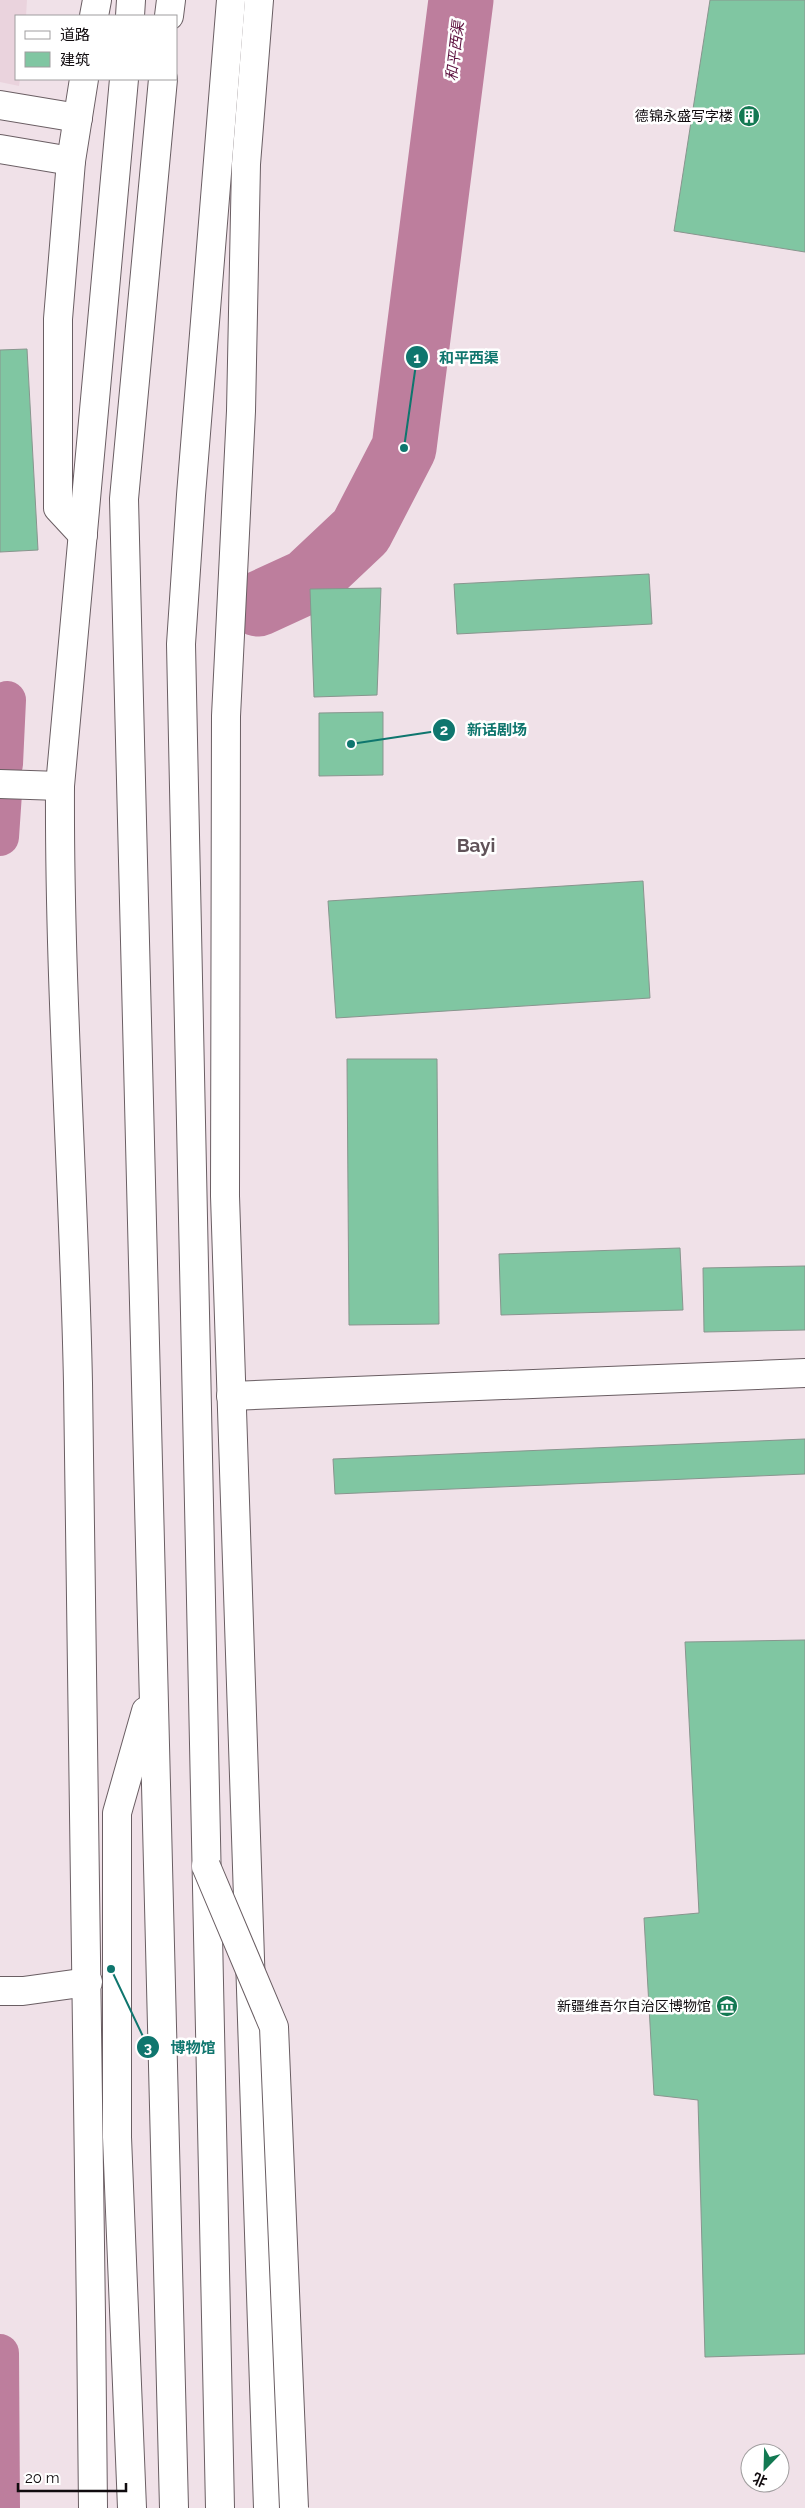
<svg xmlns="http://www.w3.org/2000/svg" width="805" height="2508" font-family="Raleway,'Noto Sans SC',sans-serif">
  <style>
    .built { fill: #ead3dd }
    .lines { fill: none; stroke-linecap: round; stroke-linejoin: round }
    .canal { stroke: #bd7e9d; stroke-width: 38 }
    .river { stroke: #bd7e9d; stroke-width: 65 }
    .building { fill: #80c6a2; stroke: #88958e }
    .minor-casing { stroke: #6a5e63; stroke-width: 30 }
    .major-casing { stroke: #6a5e63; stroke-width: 30 }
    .highway-casing { stroke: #6a5e63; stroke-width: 30 }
    .minor { stroke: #fff; stroke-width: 28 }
    .major { stroke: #fff; stroke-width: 28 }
    .highway { stroke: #fff; stroke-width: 28 }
    .highway-bridge-casing { stroke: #6a5e63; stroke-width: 30; stroke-linecap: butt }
    .highway-bridge { stroke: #fff; stroke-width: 28 }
    .labels { text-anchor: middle; stroke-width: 5; stroke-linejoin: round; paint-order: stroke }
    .poi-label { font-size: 14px; fill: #110c0f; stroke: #fff; text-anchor: end }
    .water-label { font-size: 15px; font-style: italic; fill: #5f1341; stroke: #fff }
    .district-label { font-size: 19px; font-weight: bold; fill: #605359; stroke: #fff }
    .leader { fill: none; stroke: #0f766e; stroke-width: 2 }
    .callout-dot { fill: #0f766e; stroke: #fff; stroke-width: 2 }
    .mark-label { font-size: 15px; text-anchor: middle; font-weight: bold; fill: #fff }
    .callout-label { font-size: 15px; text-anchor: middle; font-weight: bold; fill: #0f766e; stroke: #fff; stroke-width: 5; stroke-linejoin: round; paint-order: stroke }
  </style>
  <rect width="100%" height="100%" fill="#f0e1e8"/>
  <polygon class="built" points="0,0 27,0 26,16 16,16 16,79 20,79 19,86 0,82"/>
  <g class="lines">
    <g class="canal">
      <polyline points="4,764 7,700"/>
      <polyline points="0,837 3,793"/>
      <polyline points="0,2353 1,2508"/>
    </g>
    <polyline class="river" points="258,604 308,581 361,531 404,448 461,0"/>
  </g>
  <g class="building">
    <polygon points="710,0 805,0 805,252 674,231"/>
    <polygon points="27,349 38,550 0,552 0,350"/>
    <polygon points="649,574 652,624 457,634 454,584"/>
    <polygon points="381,588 377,695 314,697 310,589"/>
    <polygon points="383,712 383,775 319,776 319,713"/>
    <polygon points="643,881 650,998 336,1018 328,901"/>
    <polygon points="347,1059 437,1059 439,1324 349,1325"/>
    <polygon points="680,1248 683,1310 501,1315 499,1254"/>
    <polygon points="805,1266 805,1330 704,1332 703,1268"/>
    <polygon points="805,1439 805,1474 335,1494 333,1459"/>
    <polygon points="805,1640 805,2354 705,2357 698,2100 654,2095 644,1918 699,1913 685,1642"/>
  </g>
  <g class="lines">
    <g class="minor-casing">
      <g id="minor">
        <polyline points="0,105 78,118"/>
        <polyline points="0,149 71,161"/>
        <polyline points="0,784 60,786"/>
        <polyline points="231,1396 805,1373"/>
        <polyline points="0,1991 23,1991 88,1982"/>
      </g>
    </g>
    <g class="major-casing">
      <g id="major">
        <polyline points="259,0 246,164 241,411 226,716 225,1196 268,2508"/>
        <polyline points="94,16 97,0"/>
        <polyline points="130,16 131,0"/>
        <polyline points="83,535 58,508 58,319 71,161 84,79"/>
        <path d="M93,2508C89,2133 86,1758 78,1383C74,1184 59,985 60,786L124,79"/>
      </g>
    </g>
    <g class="highway-casing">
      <g id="highway">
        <polyline points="169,16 171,0"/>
        <polyline points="163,79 124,499 174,2508"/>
        <polyline points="132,2508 117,2137 117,1813 146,1711"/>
        <polyline points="220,2508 181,644 191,495 231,0"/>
      </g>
    </g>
    <use href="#minor" class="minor"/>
    <use href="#major" class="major"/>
    <use href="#highway" class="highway"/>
    <g class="highway-bridge-casing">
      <polyline id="highway-bridge" points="206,1866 274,2027 294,2508"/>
    </g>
    <use href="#highway-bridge" class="highway-bridge"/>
  </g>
  <defs>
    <g id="building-disc" transform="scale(1.125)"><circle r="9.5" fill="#137952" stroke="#fff"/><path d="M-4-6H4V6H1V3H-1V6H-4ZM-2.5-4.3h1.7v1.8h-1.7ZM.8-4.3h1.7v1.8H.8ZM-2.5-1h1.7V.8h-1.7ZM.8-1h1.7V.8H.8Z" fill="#fff"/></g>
    <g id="museum-disc" transform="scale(1.125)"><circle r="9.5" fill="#137952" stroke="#fff"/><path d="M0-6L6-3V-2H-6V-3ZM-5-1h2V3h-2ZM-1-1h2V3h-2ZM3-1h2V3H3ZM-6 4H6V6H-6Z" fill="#fff"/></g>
  </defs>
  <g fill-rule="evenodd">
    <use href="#building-disc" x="749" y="116"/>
    <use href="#museum-disc" x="727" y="2006"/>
  </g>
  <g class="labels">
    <g class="poi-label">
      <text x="733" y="121">德锦永盛写字楼</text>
      <text x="711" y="2011">新疆维吾尔自治区博物馆</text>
    </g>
    <g class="water-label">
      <text transform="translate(455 51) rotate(-83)" y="5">和平西渠</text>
    </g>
    <g class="district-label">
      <text x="476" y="852">Bayi</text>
    </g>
  </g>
  <path class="leader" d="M404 448L417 357M351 744L444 730M111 1969L148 2047"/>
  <g class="callout-dot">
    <circle cx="404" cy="448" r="5"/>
    <circle cx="351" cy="744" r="5"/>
    <circle cx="111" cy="1969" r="5"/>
    <circle cx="417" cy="357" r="12"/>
    <circle cx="444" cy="730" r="12"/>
    <circle cx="148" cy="2047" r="12"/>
  </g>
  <g class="mark-label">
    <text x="417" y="363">1</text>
    <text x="444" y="735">2</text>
    <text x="148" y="2053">3</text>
  </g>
  <g class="callout-label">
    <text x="469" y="363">和平西渠</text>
    <text x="497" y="735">新话剧场</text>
    <text x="193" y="2053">博物馆</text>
  </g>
  <rect x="15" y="15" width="162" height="65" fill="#ffffff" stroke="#a09e9f"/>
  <rect x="25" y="31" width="25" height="8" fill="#ffffff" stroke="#a09e9f"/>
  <text x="60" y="40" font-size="15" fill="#110c0f">道路</text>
  <rect x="25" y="52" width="25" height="15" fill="#80c6a2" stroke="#a09e9f"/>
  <text x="60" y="65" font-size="15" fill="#110c0f">建筑</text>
  <g transform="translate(765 2468) rotate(203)"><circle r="24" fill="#ffffff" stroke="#a09e9f"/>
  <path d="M0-4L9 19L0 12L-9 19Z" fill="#137952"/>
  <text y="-8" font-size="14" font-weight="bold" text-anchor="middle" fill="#110c0f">北</text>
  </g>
  <path d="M18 2483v8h108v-8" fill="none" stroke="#110c0f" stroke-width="2.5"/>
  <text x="25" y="2483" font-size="15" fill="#110c0f" stroke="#ffffff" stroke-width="4" paint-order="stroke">20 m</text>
</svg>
